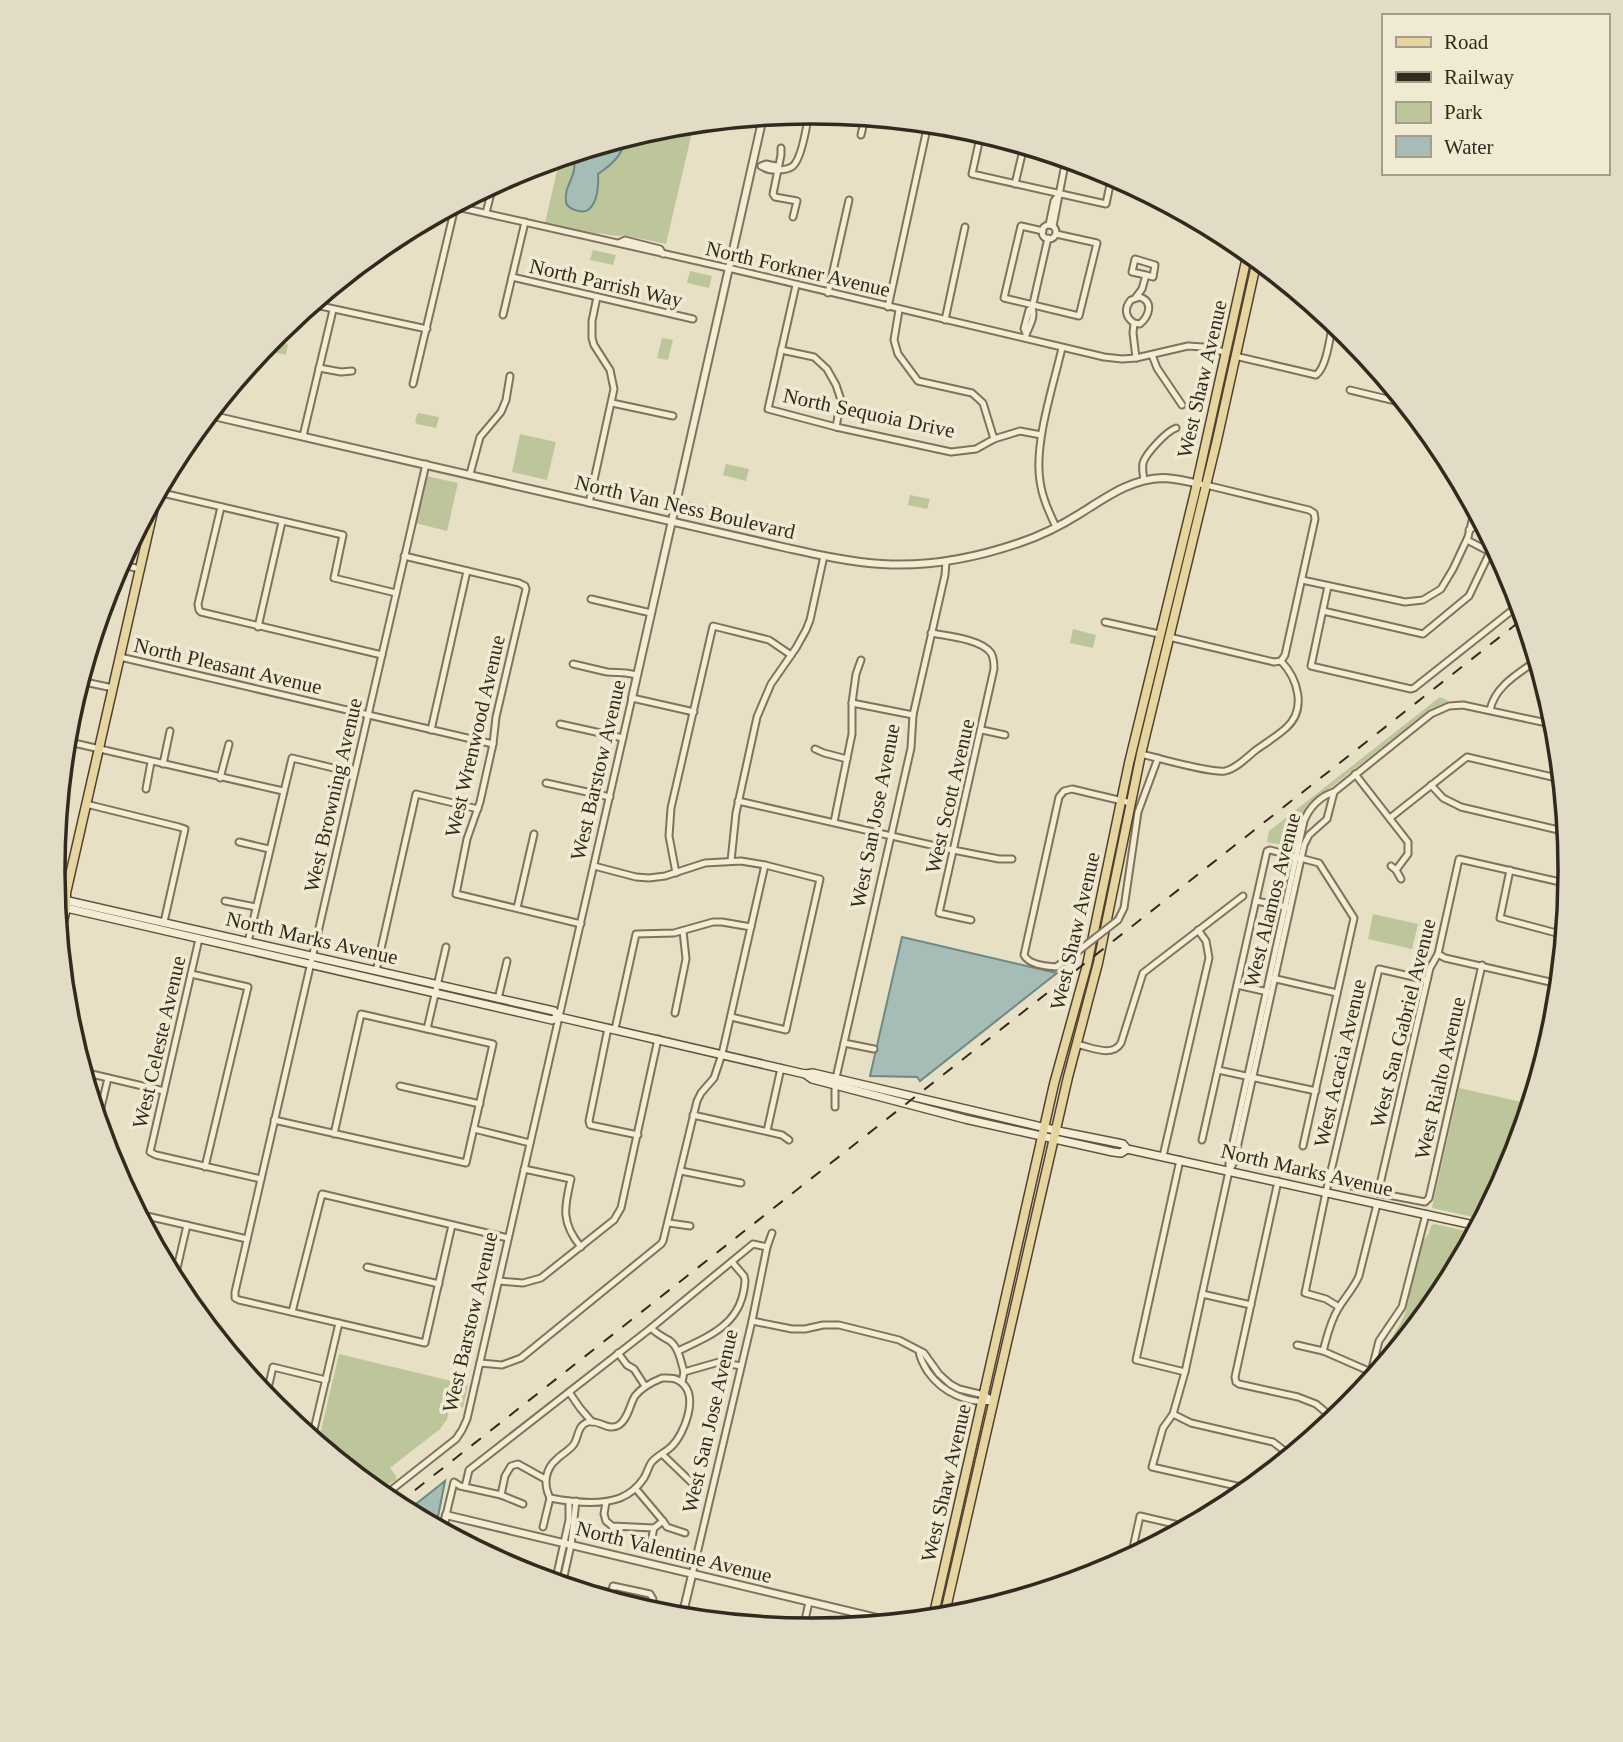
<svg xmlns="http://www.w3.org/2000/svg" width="1623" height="1742" font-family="'Times New Roman',serif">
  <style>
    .green { fill: #bdc59a }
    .water { fill: #a5bcb7; stroke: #6e8984; stroke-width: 2 }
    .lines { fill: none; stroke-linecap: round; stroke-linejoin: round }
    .minor-casing { stroke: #81725d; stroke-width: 9 }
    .tertiary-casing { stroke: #81725d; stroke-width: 10 }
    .secondary-casing { stroke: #635340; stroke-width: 10 }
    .primary-casing { stroke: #4f4131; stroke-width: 11 }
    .minor { stroke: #f4edd6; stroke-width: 5 }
    .tertiary { stroke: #f4edd6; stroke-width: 6 }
    .secondary { stroke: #f4edd6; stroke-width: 7 }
    .primary { stroke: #e7d5a0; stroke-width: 8 }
    .rail { stroke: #332a1f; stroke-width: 2; stroke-dasharray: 12 12; stroke-linecap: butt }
    .minor-bridge-casing { stroke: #81725d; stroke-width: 9; stroke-linecap: butt }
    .minor-bridge { stroke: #f4edd6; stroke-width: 5 }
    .labels { text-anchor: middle; stroke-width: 7; stroke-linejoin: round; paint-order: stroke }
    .street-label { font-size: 21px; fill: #332a1f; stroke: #f1ead3 }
    .rim { fill: none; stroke: #332a1f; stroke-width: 3.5 }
  </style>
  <rect width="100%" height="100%" fill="#e8e0c4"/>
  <g class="green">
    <path d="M668,126L692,132L666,244L623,235C614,238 604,232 594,234L545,223L560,158Z"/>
    <polygon points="593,250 616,255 613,265 590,260"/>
    <polygon points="690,271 712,276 709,288 687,283"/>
    <polygon points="662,338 673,340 668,360 657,358"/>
    <polygon points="271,339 288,344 286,355 264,350"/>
    <polygon points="419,413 439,417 436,428 417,424 415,422 417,414"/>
    <polygon points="520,434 556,442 547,480 512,472"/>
    <polygon points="726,464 749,469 746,481 723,475"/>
    <polygon points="426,476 458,483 447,531 415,523"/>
    <polygon points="910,495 930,499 927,509 908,505"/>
    <polygon points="687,501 708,506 706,516 685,511"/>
    <polygon points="1073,629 1096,635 1093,648 1070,643"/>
    <polygon points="1440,697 1449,701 1429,710 1310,804 1302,817 1296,848 1267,842 1269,831"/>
    <polygon points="1373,914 1418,924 1412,949 1368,939"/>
    <polygon points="1459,1088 1530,1104 1513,1162 1482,1219 1432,1208"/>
    <polygon points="1434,1224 1475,1233 1442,1293 1381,1368 1387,1345 1399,1326 1405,1314 1422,1243 1429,1233 1431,1226"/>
    <polygon points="339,1354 468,1385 463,1407 459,1409 450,1407 447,1419 440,1429 390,1468 396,1476 396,1480 378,1490 375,1490 360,1478 361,1473 352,1471 318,1443"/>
  </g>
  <g class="water">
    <path d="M624,139C625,154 610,166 598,174C599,183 598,203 588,210C582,214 567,209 566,202C564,189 572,181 574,170C575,165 574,159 575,154Z"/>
    <polygon points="902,937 1057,973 920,1081 917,1077 870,1076"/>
    <polygon points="445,1481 436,1527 407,1511"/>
  </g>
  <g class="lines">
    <g class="minor-casing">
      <g id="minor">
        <polyline points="788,120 790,114"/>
        <polyline points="981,133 972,174 1106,204 1112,175"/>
        <polyline points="861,135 865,117"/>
        <polyline points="781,148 781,155 773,194 775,197 797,201 793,217"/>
        <path d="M778,170L776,166L766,164L761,166C766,169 770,171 777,170C782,170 788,170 793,166C802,158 807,125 809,112"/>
        <polyline points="1015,184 1024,146"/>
        <polyline points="453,206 728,268 1104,357 1122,359 1136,358 1188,346 1203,347 1225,352"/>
        <polyline points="486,213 493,185"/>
        <polyline points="1049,225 1054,201 1057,197"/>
        <circle cx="1049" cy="232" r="7"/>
        <polyline points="1053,226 1066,159"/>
        <polyline points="1043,231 1021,226 1004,298 1079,316 1097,243 1056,234"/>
        <polyline points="619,243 625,240 660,249 663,254"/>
        <polyline points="512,277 693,319"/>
        <polyline points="796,285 768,409 836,427 951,452 976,449 994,439 1020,431 1041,435"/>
        <polyline points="828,293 849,200"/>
        <polyline points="1136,297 1142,289 1146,275 1132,272 1135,259 1155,265 1153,277 1146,275"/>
        <polyline points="311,304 427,329"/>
        <polyline points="888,307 928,124"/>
        <polyline points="899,310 894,340 898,354 918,381 972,393 983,403 994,439"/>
        <polyline points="503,315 525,222"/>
        <polyline points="945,320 965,227"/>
        <path d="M1134,323L1140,324C1149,316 1154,302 1140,297L1131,300C1124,308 1125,317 1134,323L1133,333L1136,358"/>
        <polyline points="1026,333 1024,329 1029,310 1032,308"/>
        <path d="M1025,338C1027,329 1036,319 1032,308L1048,238"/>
        <polyline points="781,350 814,357 827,369 836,385 841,400 836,427"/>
        <polyline points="1152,355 1157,368 1182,405"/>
        <path d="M1235,356L1316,375C1327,367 1330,336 1333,322"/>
        <polyline points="319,368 341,372 352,371"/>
        <polyline points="413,384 455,207"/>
        <polyline points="1350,390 1404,403"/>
        <polyline points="612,403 673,416"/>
        <polyline points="303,436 333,310"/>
        <polyline points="426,464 235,1292 235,1298 239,1300 425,1343 452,1225"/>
        <polyline points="470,474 480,437 501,412 506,400 510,376"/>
        <path d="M1144,480C1143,474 1142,468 1143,463C1146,453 1167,431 1176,428"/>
        <polyline points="1206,485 1309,510 1314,513 1315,519 1285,655 1281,661"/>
        <polyline points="158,492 343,535 334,578 396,593"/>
        <polyline points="589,503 614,389 610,370 594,345 592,338 592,321 597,297"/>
        <polyline points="221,507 198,604 199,610 201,612 382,655"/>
        <path d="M1056,527C1049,512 1042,497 1040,481C1034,443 1053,387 1062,348"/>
        <polyline points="1469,530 1482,522"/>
        <polyline points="1467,540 1490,552 1512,580"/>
        <polyline points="404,556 519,583 525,586 526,589 496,717 493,744 480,802 467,839 456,894 581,924"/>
        <polyline points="119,564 140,569"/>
        <polyline points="1302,580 1405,602 1423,600 1441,589 1453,569 1468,537 1475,509"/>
        <polyline points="1328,586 1311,666 1411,689 1414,688 1520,604"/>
        <polyline points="591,599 651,613"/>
        <polyline points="1323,611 1423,634 1469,596 1490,552"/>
        <polyline points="1105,622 1159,634"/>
        <polyline points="258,627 282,522"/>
        <path d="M931,633C947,636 981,639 991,653C994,658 994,664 994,669L939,913L971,920"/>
        <polyline points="1169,637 1274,662 1281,661"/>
        <polyline points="120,657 493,744"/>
        <polyline points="573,664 607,672 626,673 637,675"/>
        <polyline points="80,681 113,688"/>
        <polyline points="852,703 913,715"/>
        <path d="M1490,710C1495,686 1518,674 1537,660"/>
        <polyline points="560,724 623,738"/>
        <polyline points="431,730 467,571"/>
        <polyline points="982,730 1005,735"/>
        <polyline points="65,741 283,791"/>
        <polyline points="815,749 824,753 847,759"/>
        <path d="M1141,754C1159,758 1209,773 1225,771C1236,769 1247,757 1256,750C1266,743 1277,736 1286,728C1307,709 1298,679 1281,661"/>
        <polyline points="163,764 170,731"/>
        <polyline points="1355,774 1408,842 1408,854 1396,870"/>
        <polyline points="220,778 229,744"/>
        <polyline points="546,783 610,797"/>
        <polyline points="1431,785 1443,798 1461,807 1567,832"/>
        <polyline points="146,789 151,762"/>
        <polyline points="738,801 953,850 999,859 1012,859"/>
        <polyline points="86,804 179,827 185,829 164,922"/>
        <polyline points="1390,818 1467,757 1561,779"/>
        <polyline points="834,822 852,734 852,703 856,674 861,660"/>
        <polyline points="239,842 269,849"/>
        <polyline points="731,861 736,813 757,717 771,684 796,648 806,630 810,620 824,556"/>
        <polyline points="594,866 636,877 649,878 665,876 705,863 741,861 765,865 820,879 786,1030 731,1017"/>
        <polyline points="1391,866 1396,870 1401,879"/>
        <polyline points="1510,870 1500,918 1564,935"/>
        <polyline points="676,873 669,836 671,808 713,626 769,640 791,655"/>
        <polyline points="225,901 256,907"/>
        <polyline points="1256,901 1287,907"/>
        <polyline points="517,908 534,834"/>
        <polyline points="1118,920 1124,908 1138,812 1158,758"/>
        <polyline points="199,939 150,1152 156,1155 261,1179"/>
        <polyline points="248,942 292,758 354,773"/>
        <path d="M1077,952L1056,967C1046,966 1029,965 1024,955L1059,797L1064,791L1072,789L1131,803"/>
        <polyline points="1438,954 1445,958 1559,984"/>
        <polyline points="376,971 416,794 478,809"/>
        <polyline points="191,974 248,987 205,1167"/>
        <polyline points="1272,978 1337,993"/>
        <polyline points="1555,983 1563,945"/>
        <polyline points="1237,985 1268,992"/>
        <polyline points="498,999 507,961"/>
        <polyline points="675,1013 686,959 683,931"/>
        <polyline points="608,1028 589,1121 590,1125 638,1135"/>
        <polyline points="427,1029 446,947"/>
        <polyline points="615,1029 636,934 674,933 713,922 722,922 751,927"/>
        <polyline points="844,1043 874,1049"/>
        <path d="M1076,1044C1091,1047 1112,1058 1121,1043L1143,973L1243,896"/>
        <polyline points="1218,1070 1316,1091"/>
        <polyline points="83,1072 164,1091"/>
        <polyline points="836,1078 911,748 913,715 945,575 946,561"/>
        <polyline points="400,1086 480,1104"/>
        <polyline points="835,1107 835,1084"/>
        <polyline points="693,1115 782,1135 789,1140"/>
        <polyline points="98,1120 108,1078"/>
        <polyline points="274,1120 466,1163 493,1044 361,1014 334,1134"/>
        <polyline points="474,1129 530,1143"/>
        <polyline points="767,1131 781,1068"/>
        <polyline points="1202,1140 1267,851 1270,850 1319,863 1354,918 1303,1146"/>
        <polyline points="1163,1156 1209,958 1206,941 1198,930"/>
        <polyline points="1180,1160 1136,1360 1185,1372"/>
        <path d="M524,1169L571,1179C564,1208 561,1223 581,1247"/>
        <path d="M1229,1170V1161L1304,821C1309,808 1320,796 1334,792L1431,714L1449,706L1463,705L1556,725"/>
        <polyline points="681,1171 741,1183"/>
        <polyline points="1329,1180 1378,1193 1425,1202 1429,1198 1482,965"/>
        <polyline points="1278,1181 1235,1377 1236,1382 1239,1384 1298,1397 1316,1404 1334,1419"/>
        <polyline points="1378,1193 1430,968 1438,954 1459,859 1569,884"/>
        <polyline points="138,1214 247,1239"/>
        <polyline points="669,1223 690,1226"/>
        <polyline points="367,1267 439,1284"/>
        <polyline points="174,1281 187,1225"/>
        <polyline points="499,1281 523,1283 541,1278 614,1220 621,1208 658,1039"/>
        <polyline points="1202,1294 1251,1305"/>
        <polyline points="1339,1307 1326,1299 1305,1293 1326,1192 1379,969 1427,980"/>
        <polyline points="292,1312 322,1194 508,1238"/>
        <polyline points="752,1321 792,1329 805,1329 823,1325 839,1325 899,1340 924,1353 939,1374 950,1384 959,1389 984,1395 994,1401"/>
        <path d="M651,1328C657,1334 663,1337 670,1341C679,1348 681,1362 684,1372"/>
        <polyline points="1297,1345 1323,1351 1371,1372"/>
        <path d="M678,1351C712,1335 743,1323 745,1280L744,1276L732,1262"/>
        <path d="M919,1351C920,1360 924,1365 928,1372C943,1393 968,1404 993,1401"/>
        <path d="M1323,1351C1327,1337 1330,1322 1338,1309C1345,1297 1354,1288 1359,1276L1377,1204"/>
        <polyline points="618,1353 627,1365 634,1369 645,1386"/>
        <polyline points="480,1363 502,1365 521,1358 661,1244 663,1241 697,1101 701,1093 714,1078 722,1054 765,865"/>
        <path d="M662,1378C669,1378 676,1377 682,1383C699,1397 684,1434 672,1446C665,1453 656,1456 651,1463C648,1468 647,1473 644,1478C638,1487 630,1494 620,1498C599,1506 571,1502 550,1498C543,1484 545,1469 557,1459C562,1454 570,1450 574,1444C579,1436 577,1426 588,1422C599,1419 608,1432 619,1425C628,1419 630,1404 635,1396C642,1387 652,1382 662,1378Z"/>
        <polyline points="682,1382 684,1372 719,1362 741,1366"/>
        <polyline points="569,1392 580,1408 592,1422"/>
        <polyline points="266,1397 273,1367 326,1380"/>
        <polyline points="1346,1410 1361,1390 1371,1372 1379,1341 1402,1307 1426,1214"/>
        <polyline points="1173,1414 1191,1423 1273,1442 1290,1455"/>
        <polyline points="312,1438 339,1323"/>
        <polyline points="662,1454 691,1482 701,1485"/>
        <polyline points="1291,1454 1302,1444 1311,1438"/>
        <polyline points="545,1479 518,1464 511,1466 505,1476 501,1495 465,1487 469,1470 651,1328 753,1244 767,1247"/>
        <polyline points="1247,1490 1241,1487 1152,1467 1163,1428 1173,1414 1185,1372 1229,1171 1234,1162 1304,845 1309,835 1327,819 1334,792"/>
        <polyline points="381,1495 390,1491 456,1439 462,1430 467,1419 632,698 694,712"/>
        <polyline points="501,1495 523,1504"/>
        <polyline points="606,1502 604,1514 606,1521 612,1526 654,1528 663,1521 636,1489"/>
        <polyline points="446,1515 454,1482 460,1486 465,1487"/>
        <polyline points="663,1521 667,1527 685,1533"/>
        <polyline points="543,1527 550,1498"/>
        <polyline points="649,1550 654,1528"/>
        <polyline points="1131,1557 1140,1516 1187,1527"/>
        <polyline points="495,1558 511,1561 512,1568"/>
        <polyline points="692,1575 752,1321 767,1247 772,1233"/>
        <polyline points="555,1583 569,1520 569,1501"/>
        <polyline points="562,1585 571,1545 576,1501"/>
        <polyline points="595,1595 599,1590 611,1593"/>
        <polyline points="610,1599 613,1586 650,1594 653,1599 650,1611"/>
        <polyline points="803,1629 809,1602"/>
      </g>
    </g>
    <g class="tertiary-casing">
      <g id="tertiary">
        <path d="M209,415L787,548C819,555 850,562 882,564C928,567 975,558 1019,543C1040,536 1062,525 1081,513C1108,496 1131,479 1163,478C1176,478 1188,482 1200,484"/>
        <polyline points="632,698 763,117"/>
        <polyline points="443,1530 446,1515 894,1622"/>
        <polyline points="682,1617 692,1575"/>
      </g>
    </g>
    <g class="secondary-casing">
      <g id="secondary">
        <polyline points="55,898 554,1011 559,1017 805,1074 813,1073 1063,1132 1123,1144 1127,1149 1478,1226"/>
        <polyline points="62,907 552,1020 559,1017"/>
        <polyline points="805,1074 812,1079 965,1119 1113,1152 1121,1153 1127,1149"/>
      </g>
    </g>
    <g class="primary-casing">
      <g id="primary">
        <polyline points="57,915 59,906 65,900"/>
        <polyline points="59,938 66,908 66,893 157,494"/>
        <polyline points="944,1617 1068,1077 1098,963 1141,754 1217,440 1257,260"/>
        <polyline points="933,1618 1054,1084 1087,965 1129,763 1195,492 1248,252"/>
      </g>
    </g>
    <use href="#minor" class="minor"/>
    <use href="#tertiary" class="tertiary"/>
    <use href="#secondary" class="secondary"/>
    <use href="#primary" class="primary"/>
    <polyline class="rail" points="396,1505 1524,618"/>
    <g class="minor-bridge-casing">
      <polyline id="minor-bridge" points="1077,952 1118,920"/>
    </g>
    <use href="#minor-bridge" class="minor-bridge"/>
  </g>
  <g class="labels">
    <g class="street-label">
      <text transform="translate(798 269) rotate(13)" y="7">North Forkner Avenue</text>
      <text transform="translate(606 283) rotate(13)" y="7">North Parrish Way</text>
      <text transform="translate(1202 379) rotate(-77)" y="7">West Shaw Avenue</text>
      <text transform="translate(869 413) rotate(12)" y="7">North Sequoia Drive</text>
      <text transform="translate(685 507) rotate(13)" y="7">North Van Ness Boulevard</text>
      <text transform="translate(228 666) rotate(13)" y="7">North Pleasant Avenue</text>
      <text transform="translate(475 736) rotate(-77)" y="7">West Wrenwood Avenue</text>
      <text transform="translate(598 770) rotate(-77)" y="7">West Barstow Avenue</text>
      <text transform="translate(333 795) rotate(-77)" y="7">West Browning Avenue</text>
      <text transform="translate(950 796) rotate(-77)" y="7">West Scott Avenue</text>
      <text transform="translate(875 816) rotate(-79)" y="7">West San Jose Avenue</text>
      <text transform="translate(1272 900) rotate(-76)" y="7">West Alamos Avenue</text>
      <text transform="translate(1075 931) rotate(-77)" y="7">West Shaw Avenue</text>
      <text transform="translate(312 938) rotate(13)" y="7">North Marks Avenue</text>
      <text transform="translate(1403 1023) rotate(-76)" y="7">West San Gabriel Avenue</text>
      <text transform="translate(159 1042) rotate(-77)" y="7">West Celeste Avenue</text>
      <text transform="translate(1340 1063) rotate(-77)" y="7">West Acacia Avenue</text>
      <text transform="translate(1440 1078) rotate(-77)" y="7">West Rialto Avenue</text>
      <text transform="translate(1307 1170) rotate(13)" y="7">North Marks Avenue</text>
      <text transform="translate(470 1322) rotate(-77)" y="7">West Barstow Avenue</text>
      <text transform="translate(710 1421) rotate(-77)" y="7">West San Jose Avenue</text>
      <text transform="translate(946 1483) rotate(-77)" y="7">West Shaw Avenue</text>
      <text transform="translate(674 1552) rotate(14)" y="7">North Valentine Avenue</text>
    </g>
  </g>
  <path d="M0 0H1623V1742H0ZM811 124H812A746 746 0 0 1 1558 870V872A746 746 0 0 1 812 1618H811A746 746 0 0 1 65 872V870A746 746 0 0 1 811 124Z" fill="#e2dbc5" fill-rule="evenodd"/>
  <path class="rim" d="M811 124H812A746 746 0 0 1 1558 870V872A746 746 0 0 1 812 1618H811A746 746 0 0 1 65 872V870A746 746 0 0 1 811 124Z"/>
  <rect x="1382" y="14" width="228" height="161" fill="#f1ead3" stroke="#a59d8b" stroke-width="2"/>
  <rect x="1396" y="37" width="35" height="10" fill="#e7d5a0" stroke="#a59d8b" stroke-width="2"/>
  <text x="1444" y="49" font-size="21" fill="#332a1f">Road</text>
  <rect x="1396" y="72" width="35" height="10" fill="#332a1f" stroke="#a59d8b" stroke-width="2"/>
  <text x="1444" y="84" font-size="21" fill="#332a1f">Railway</text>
  <rect x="1396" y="102" width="35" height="21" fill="#bdc59a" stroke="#a59d8b" stroke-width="2"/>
  <text x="1444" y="119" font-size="21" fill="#332a1f">Park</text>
  <rect x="1396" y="136" width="35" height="21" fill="#a5bcb7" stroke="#a59d8b" stroke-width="2"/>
  <text x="1444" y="154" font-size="21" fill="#332a1f">Water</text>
</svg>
